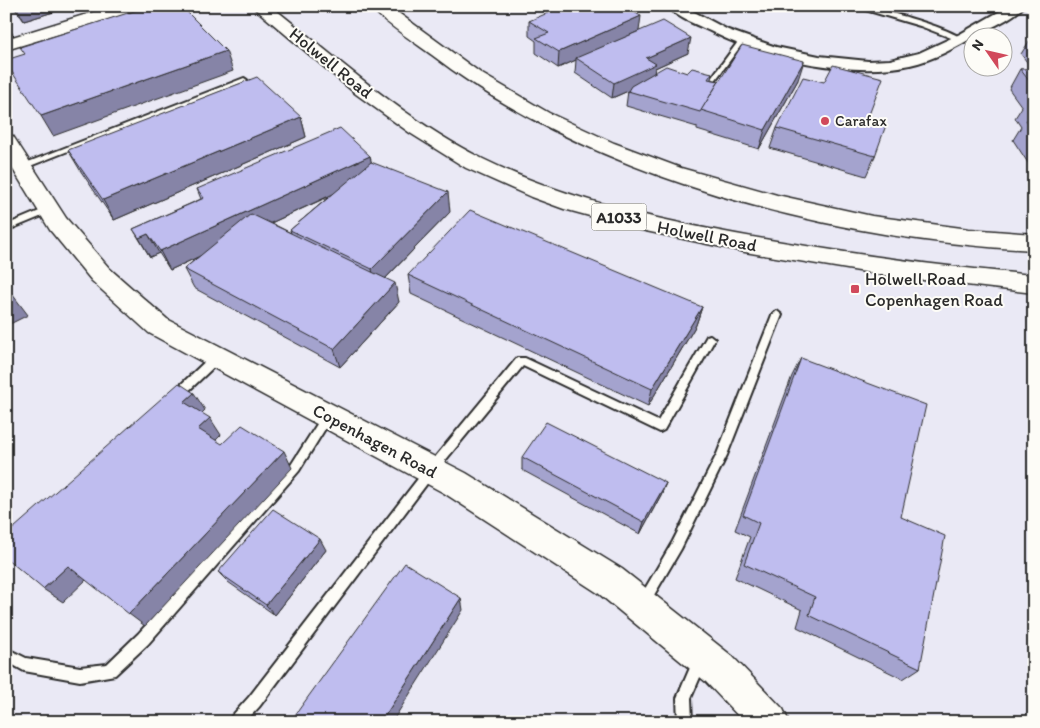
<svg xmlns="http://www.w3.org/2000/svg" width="1040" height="728" font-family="Itim,sans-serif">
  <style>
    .built { fill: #eae9f5; fill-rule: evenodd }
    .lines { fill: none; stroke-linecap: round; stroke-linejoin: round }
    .lane-casing { stroke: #2b2b2b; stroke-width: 4 }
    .street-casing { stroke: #2b2b2b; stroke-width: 4 }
    .secondary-casing { stroke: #2b2b2b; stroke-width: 3 }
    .highway-casing { stroke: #2b2b2b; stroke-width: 3 }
    .lane { fill: #fdfcf7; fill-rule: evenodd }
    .street { fill: #fdfcf7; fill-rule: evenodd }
    .secondary { fill: #fdfcf7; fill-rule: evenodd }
    .highway { fill: #fdfcf7; fill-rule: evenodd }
    .wall { fill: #a4a3ce; stroke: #2b2b2b; fill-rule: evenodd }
    .shaded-wall { fill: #8684a7; stroke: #2b2b2b }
    .building { fill: #bfbdef; stroke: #2b2b2b }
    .poi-dot { fill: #d1495b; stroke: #fdfcf7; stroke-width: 2 }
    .labels { text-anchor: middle; stroke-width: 4; stroke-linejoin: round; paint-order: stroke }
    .far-poi-label { font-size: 15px; fill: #2b2b2b; stroke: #fdfcf7; text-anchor: start }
    .shield { fill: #fdfcf7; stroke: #6a6a68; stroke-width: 1 }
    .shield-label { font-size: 16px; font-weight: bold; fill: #2b2b2b }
    .street-label { font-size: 18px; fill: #2b2b2b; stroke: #fdfcf7 }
    .poi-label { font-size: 18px; fill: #2b2b2b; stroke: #fdfcf7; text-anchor: start }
  </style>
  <rect width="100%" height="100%" fill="#fdfcf7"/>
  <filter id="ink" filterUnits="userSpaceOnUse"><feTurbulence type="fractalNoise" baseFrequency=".02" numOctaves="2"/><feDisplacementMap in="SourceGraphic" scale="10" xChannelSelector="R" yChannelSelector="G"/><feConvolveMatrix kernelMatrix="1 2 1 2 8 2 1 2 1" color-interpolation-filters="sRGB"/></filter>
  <g filter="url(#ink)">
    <path class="built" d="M6,6H1034V722H6ZM972,38H1002V68H972Z"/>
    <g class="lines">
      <g class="lane-casing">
        <g id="lane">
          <path d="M852,6C874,6 948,27 964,40L959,41L920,26Z"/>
          <polygon points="6,29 8,30 17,43 16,44 12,44 6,36"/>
          <polygon points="740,39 745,40 711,86 707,86 707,84"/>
          <polygon points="244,78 247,80 246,81 25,168 19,168 18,166"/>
          <polygon points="49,207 53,210 52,212 6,231 6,225"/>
          <polygon points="777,311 782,315 727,455 681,549 647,607 643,609 639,607 637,603 639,599 673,541 717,454 772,315"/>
          <polygon points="710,335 715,339 664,430 660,432 523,366 435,473 259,707 245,722 229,722 231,717 249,697 427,467 517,358 525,358 658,421 707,336"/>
          <polygon points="217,353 221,354 222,357 221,360 180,399 176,400 172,399 171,396 172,393 213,354"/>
          <polygon points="328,412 332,413 333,416 299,471 148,644 115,675 80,681 24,671 6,661 6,648 26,658 80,667 107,664 138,634 291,465 324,413"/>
          <polygon points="700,654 705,656 707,661 691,698 692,722 678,722 677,698 695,656"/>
        </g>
      </g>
      <g class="street-casing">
        <path id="street" d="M667,6H683L728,30L776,47L819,56L868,61L890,60L919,53L960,34L1009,6H1024C1015,17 992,27 979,34C958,46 934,60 910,65C850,78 764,59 710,31C697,25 676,17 667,6Z"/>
      </g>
      <g class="secondary-casing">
        <g id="secondary">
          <polygon points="113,6 140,6 138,10 6,50 6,39"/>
          <polygon points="6,134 13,136 66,218 110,269 167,319 466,473 622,569 732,656 783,709 789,722 744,722 706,682 598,593 444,493 149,333 92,281 50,230 6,158"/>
        </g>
      </g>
      <g class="highway-casing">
        <g id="highway">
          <path d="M252,6H271C339,60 405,120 483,159C573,203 672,223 770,240C858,255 945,267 1034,275V293L889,276L745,252L641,230L564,209L531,197L466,168L410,133L356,94Z"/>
          <path d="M370,6H389L482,74L549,113L614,143L681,168L777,195L872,216L969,229L1034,234V250C832,240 594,179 432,55C417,44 379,19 370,6Z"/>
        </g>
      </g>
      <use href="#lane" class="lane"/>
      <use href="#street" class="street"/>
      <use href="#secondary" class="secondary"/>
      <use href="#highway" class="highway"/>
    </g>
    <g class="wall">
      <polygon points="13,6 73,6 24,21"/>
      <polygon points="486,6 502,6 492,10"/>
      <polygon points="529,21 639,31 625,37 688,53 655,68 654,73 712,73 711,79 719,81 798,80 759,149 697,130 697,126 697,127 626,106 628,91 612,98 575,73 576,60 558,68 536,53 536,41 529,36"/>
      <polygon points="1033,35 1034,35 1034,172 1013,140 1021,127 1015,118 1022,107 1009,89 1020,69 1032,69 1021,54"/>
      <polygon points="301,117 306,137 114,220 80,170 68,150"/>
      <polygon points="867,120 875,156 866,176 770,148 777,128"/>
      <path d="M370,156L371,162L450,212L386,278L399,302L340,367L194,288L184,269L198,257L170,270L159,253L150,257L133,229L201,199L197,189ZM330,196L290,230L291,233L271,223Z"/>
      <polygon points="408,275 702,307 696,325 648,406 411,294"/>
      <polygon points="801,358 901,517 920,668 903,679 797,627 802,610 735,578 750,537 735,530 792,376"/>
      <polygon points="522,457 666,483 661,495 640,534 522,470"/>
      <polygon points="326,550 275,615 228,582 218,572"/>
    </g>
    <g class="shaded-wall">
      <polygon points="16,6 73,6 24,21"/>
      <polygon points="492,6 502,6 492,10"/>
      <polygon points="641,16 639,31 578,59 576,58 576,60 558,68 559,52"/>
      <polygon points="691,38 688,53 655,68 653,80 612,98 614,83 646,58"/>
      <polygon points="226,51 233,71 53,136 41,116"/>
      <polygon points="804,61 798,80 759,149 765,130"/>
      <polygon points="301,117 306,137 114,220 103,200"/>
      <polygon points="370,156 374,175 170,270 160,251"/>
      <polygon points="448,192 450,212 376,288 372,269"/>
      <polygon points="148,234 159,253 150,257 139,238"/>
      <polygon points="395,283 399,302 340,367 334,349"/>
      <polygon points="6,286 28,315 6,326"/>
      <polygon points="702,307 696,325 648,406 652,389"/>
      <polygon points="194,393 205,410 196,419 184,402"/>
      <polygon points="210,418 221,435 210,446 198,429"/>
      <polygon points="284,451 292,468 145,626 129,614"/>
      <polygon points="666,483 661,495 640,534 644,522"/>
      <polygon points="320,539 326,550 275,615 266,605"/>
      <polygon points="68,566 87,579 63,602 43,589"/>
      <polygon points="461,598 463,610 392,722 381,722"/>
    </g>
    <g class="building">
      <polygon points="150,6 170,6 171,8 175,6 181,6 226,51 41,116 6,63 6,60 25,54 20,47"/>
      <polygon points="564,6 623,6 641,16 559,52 536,38 549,33 529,21"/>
      <polygon points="663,21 691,38 646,58 656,64 614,83 576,58"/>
      <polygon points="742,45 804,61 765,130 701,110"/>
      <polygon points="833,65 883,78 867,120 886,125 875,156 777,128 803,77 824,82"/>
      <polygon points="666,66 687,73 692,68 712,73 708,79 719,81 700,112 628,91 631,86"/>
      <polygon points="1020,69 1034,69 1034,87"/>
      <polygon points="257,77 301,117 103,200 68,150"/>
      <polygon points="1034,98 1034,107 1028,99"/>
      <polygon points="1026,120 1034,120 1034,132"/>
      <polygon points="340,128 370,156 160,251 148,234 139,238 133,229 204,198 197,189"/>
      <polygon points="371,162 448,192 372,269 290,230"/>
      <polygon points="470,210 702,307 652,389 408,275"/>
      <polygon points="251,214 395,283 334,349 184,269"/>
      <polygon points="6,288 12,296 6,299"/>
      <polygon points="801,358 926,405 901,517 945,536 920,668 809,615 815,597 744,564 759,523 743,515"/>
      <polygon points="179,383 194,393 184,402 210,418 198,429 222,444 242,425 284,451 129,614 68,566 43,589 6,558 6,535"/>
      <polygon points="546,422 666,483 644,522 522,457"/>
      <polygon points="273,509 320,539 266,605 218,572"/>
      <polygon points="405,563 461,598 381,722 290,722"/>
    </g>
  </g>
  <g class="poi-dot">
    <circle cx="825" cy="121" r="5"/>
    <rect x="850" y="284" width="10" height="10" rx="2.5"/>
  </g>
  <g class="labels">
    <g class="far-poi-label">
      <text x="835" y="126">Carafax</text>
    </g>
    <rect class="shield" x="591.5" y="203.5" width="55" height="27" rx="4"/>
    <g class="shield-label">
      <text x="619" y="223">A1033</text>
    </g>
    <g class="street-label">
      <text transform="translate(331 63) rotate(39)" y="6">Holwell Road</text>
      <text transform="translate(707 236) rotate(11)" y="6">Holwell Road</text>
      <text transform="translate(375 441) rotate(28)" y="6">Copenhagen Road</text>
    </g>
    <g class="poi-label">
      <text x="865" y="285">Holwell Road<tspan x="865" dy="21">Copenhagen Road</tspan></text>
    </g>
  </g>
  <rect width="1040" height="728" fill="none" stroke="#fdfcf7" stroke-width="25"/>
  <rect x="12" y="12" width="1015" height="703" fill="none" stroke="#2b2b2b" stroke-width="2" filter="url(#ink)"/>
  <g transform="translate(988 52) rotate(304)"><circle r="24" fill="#fdfcf7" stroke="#a9a8a5"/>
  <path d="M0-4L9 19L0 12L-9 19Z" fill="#d1495b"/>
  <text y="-8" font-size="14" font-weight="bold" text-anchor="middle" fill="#2b2b2b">N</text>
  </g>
</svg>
